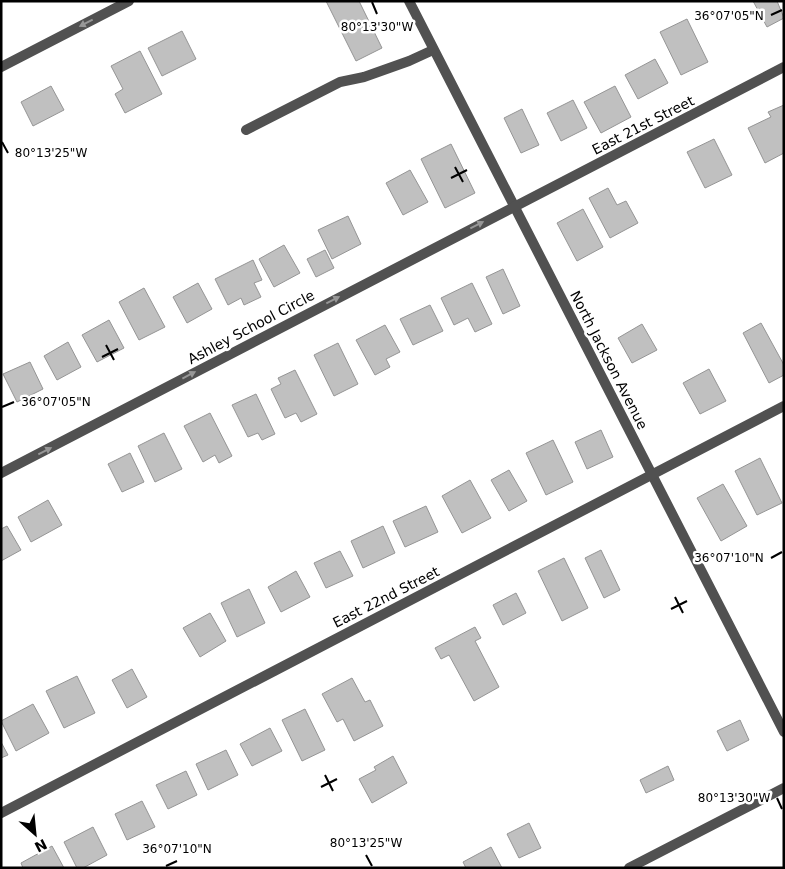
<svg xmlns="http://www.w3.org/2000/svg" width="785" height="869" font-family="'DejaVu Sans',sans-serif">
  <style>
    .building { fill: #c0c0c0; stroke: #959595 }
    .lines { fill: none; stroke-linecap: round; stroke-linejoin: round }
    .lane { stroke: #515151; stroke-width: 10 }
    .street { stroke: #515151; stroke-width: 10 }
    .oneway { fill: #979797 }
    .ticks { fill: none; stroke: #000; stroke-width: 2 }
    .labels { text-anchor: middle; stroke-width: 5; stroke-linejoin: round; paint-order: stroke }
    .street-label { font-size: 14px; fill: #000; stroke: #fff }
    .ticks-label { font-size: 12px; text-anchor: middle; fill: #000; stroke: #fff; stroke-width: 5; stroke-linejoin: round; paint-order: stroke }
  </style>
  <rect width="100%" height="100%" fill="#fff"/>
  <g class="building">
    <polygon points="326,1 359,1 382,48 356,61"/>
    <polygon points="753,1 777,1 784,18 767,27"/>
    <polygon points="687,19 708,62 681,75 660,32"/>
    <polygon points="182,31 196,59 162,76 148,48"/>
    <polygon points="140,51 162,94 125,113 115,94 123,89 111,66"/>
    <polygon points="655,59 668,83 638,99 625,75"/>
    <polygon points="51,86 64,110 33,126 21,102"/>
    <polygon points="615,86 631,117 601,133 584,102"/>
    <polygon points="573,100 587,128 561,141 547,113"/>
    <polygon points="784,105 784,153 765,163 748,128 771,117 768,112"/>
    <polygon points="522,109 539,145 521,153 504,118"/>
    <polygon points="714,139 732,175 705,188 687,152"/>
    <polygon points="451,144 475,193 445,208 421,159"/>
    <polygon points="410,170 428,202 403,215 386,183"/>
    <polygon points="608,188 617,205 626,201 638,223 610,238 589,198"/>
    <polygon points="583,209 603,247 577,261 557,223"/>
    <polygon points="348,216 361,244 332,259 318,230"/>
    <polygon points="284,245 300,273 274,287 259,259"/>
    <polygon points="325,250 334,268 316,277 307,259"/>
    <polygon points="253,260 262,280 254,283 261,297 244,305 241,298 228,305 215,279"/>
    <polygon points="503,269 520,306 503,314 486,277"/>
    <polygon points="198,283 212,309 187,323 173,297"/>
    <polygon points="472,283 492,324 475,332 468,318 454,325 441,298"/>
    <polygon points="144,288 165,327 139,340 119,302"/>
    <polygon points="430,305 443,331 413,345 400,319"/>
    <polygon points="109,320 124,348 97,362 82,335"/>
    <polygon points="761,323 784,365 784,375 769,383 743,333"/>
    <polygon points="642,324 657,350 632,363 618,338"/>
    <polygon points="385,325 400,352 386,359 390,367 375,375 356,340"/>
    <polygon points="68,342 81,367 57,380 44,356"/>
    <polygon points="338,343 358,384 334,396 314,355"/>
    <polygon points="30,362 43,389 17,402 3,374"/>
    <polygon points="709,369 726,401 700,414 683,383"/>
    <polygon points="295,370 317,414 301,422 296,413 285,418 271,389 281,384 278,378"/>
    <polygon points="256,394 275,434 262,440 258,433 248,437 232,405"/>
    <polygon points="210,413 232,456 219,463 215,455 203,462 184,426"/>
    <polygon points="601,430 613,457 587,469 575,442"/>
    <polygon points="164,433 182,469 155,482 138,446"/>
    <polygon points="553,440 573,482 546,495 526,453"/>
    <polygon points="130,453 144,482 122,492 108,464"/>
    <polygon points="760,458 782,503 757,515 735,471"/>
    <polygon points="509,470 527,501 509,511 491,480"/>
    <polygon points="470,480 491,518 462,533 442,496"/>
    <polygon points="723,484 747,526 721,541 697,498"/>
    <polygon points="48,500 62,525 31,542 18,517"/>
    <polygon points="426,506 438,532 405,547 393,521"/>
    <polygon points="7,526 21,550 1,561 1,529"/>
    <polygon points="383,526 395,553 363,568 351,541"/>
    <polygon points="601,550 620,590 604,598 585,558"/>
    <polygon points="340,551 353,576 326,588 314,563"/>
    <polygon points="564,558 588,608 562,621 538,571"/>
    <polygon points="296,571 310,597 281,612 268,587"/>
    <polygon points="249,589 265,623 237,637 221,603"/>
    <polygon points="516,593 526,613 503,625 493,605"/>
    <polygon points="210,613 226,641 200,657 183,628"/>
    <polygon points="475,627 481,638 475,641 499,687 474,701 449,655 441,659 435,648"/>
    <polygon points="132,669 147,697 127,708 112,680"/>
    <polygon points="77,676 95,713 64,728 46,691"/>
    <polygon points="352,678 365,702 370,700 383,726 354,741 343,719 337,722 322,694"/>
    <polygon points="33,704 49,733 16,751 1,721"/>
    <polygon points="305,709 325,750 302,761 282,720"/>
    <polygon points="740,720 749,740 727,751 717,731"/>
    <polygon points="270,728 282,751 252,766 240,744"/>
    <polygon points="1,742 8,755 1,758"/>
    <polygon points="226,750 238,775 208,790 196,764"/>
    <polygon points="393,756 407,783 372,803 359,779 376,770 374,767"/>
    <polygon points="668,766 674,780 646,793 640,780"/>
    <polygon points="186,771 197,795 168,809 156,785"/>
    <polygon points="142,801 155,827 127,840 115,814"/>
    <polygon points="529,823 541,848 519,858 507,834"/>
    <polygon points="93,827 107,855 83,868 77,868 64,842"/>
    <polygon points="52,846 64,868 23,868 21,863"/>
    <polygon points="491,847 502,868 466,868 463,862"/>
  </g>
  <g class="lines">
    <polyline class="lane" points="246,130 340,82 364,77 409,61 433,50"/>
    <g class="street">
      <polyline points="409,1 784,732"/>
      <polyline points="1,67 129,1"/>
      <polyline points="1,473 784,67"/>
      <polyline points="1,813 784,406"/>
      <polyline points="629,868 784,788"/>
    </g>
  </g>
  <defs><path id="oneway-solid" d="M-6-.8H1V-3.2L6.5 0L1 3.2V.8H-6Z" transform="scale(1.25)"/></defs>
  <g class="oneway">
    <use href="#oneway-solid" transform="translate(86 23) rotate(153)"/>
    <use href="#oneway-solid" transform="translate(477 225) rotate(-27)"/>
    <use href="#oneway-solid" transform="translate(333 300) rotate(-27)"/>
    <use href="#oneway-solid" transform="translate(189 375) rotate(-28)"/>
    <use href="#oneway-solid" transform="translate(45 451) rotate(-27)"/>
  </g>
  <path class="ticks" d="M372,2L377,14M771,15L782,10M2,142L8,153M455,167L463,182M451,178L467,170M106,345L114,360M102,357L118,349M2,407L14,402M771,558L782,552M675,597L683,613M671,609L687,601M325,775L333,791M321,787L337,779M777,798L782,809M366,855L372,866M166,866L177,861"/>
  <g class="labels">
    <g class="street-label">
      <text transform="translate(643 125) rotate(-27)" y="5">East 21st Street</text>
      <text transform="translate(251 327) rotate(-28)" y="5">Ashley School Circle</text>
      <text transform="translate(609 360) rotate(63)" y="5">North Jackson Avenue</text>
      <text transform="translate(386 597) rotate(-27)" y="5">East 22nd Street</text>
    </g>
  </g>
  <g class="ticks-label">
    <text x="729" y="20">36°07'05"N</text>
    <text x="377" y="31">80°13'30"W</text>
    <text x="51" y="157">80°13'25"W</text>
    <text x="56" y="406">36°07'05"N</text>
    <text x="729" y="562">36°07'10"N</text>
    <text x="734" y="802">80°13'30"W</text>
    <text x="366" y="847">80°13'25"W</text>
    <text x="177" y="853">36°07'10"N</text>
  </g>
  <rect width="785" height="869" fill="none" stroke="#000000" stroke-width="5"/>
  <g transform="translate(35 834) rotate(153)" stroke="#ffffff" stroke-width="4" paint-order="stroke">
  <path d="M0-4L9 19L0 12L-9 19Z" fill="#000000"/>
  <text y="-8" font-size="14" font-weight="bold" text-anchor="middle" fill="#000000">N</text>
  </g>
</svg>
